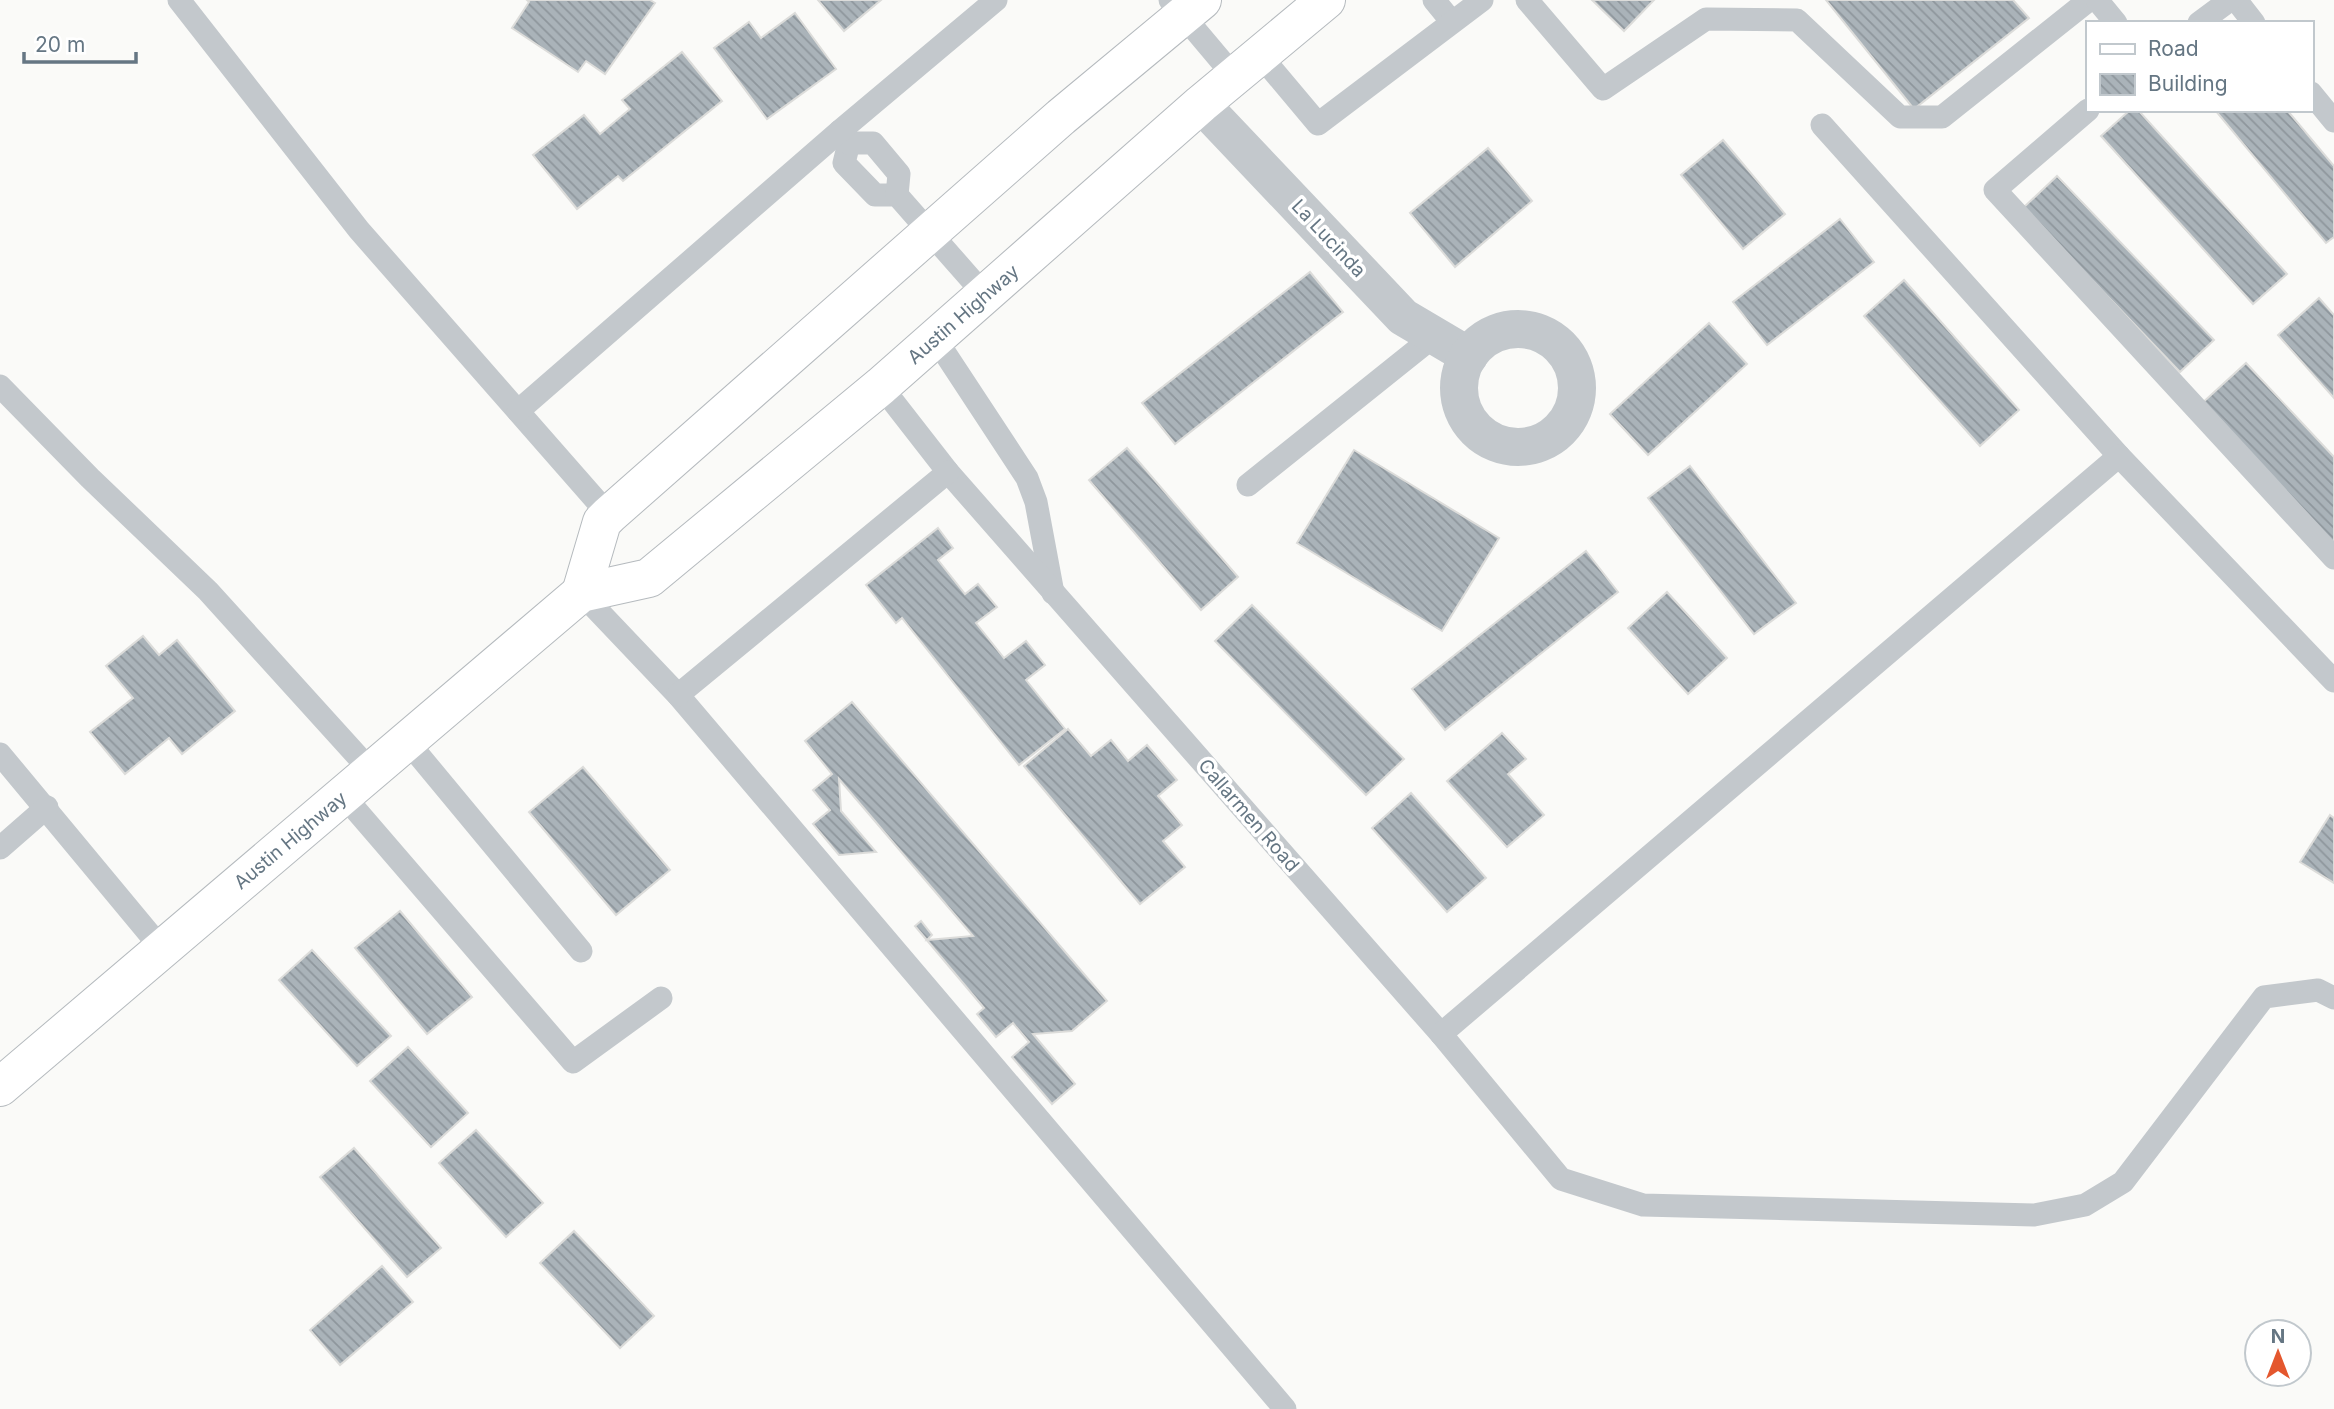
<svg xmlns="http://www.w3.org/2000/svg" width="2334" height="1409" font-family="Inter,sans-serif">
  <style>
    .building { fill: url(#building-back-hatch); stroke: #dcdcda; stroke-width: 2 }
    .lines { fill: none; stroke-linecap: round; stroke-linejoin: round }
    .primary-casing { stroke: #b5babe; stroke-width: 40 }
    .service { stroke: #c3c8cc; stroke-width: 23 }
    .minor { stroke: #c3c8cc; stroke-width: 38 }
    .primary { stroke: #fff; stroke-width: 38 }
    .labels { text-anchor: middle; stroke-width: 7; stroke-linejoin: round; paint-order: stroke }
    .street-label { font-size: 19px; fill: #657683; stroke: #fff }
  </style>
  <defs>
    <pattern id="building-back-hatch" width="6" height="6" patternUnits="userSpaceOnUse" patternTransform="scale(1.75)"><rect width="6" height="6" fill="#aab3b9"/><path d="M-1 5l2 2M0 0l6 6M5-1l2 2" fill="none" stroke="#8e969c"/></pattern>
  </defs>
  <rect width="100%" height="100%" fill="#fafaf8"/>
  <g class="building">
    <polygon points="527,0 650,0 655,3 605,74 586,61 578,72 512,28 529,2"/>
    <polygon points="818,0 881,0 844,31"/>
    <polygon points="1592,0 1654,0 1624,31"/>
    <polygon points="1826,0 2013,0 2029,18 1914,109"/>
    <polygon points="795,13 836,69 767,119 714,48 749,22 761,38"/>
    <polygon points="682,52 722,101 623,181 618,176 577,209 533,155 584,115 600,134 630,109 622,100"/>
    <polygon points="2130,110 2138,110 2287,274 2253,304 2101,136"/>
    <polygon points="2215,110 2287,110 2334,166 2334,237 2326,243"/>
    <polygon points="1723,140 1785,214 1743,249 1681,175"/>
    <polygon points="1488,148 1532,201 1455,267 1410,213"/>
    <polygon points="2057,176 2214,340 2180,372 2023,208"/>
    <polygon points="1840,219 1874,262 1767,345 1733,302"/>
    <polygon points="1310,272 1343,312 1175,444 1142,403"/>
    <polygon points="1904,280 2019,410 1980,446 1864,316"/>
    <polygon points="2319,298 2334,315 2334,398 2278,335"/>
    <polygon points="1709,323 1747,364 1648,455 1610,414"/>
    <polygon points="2246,363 2334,457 2334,548 2200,405"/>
    <polygon points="1127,448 1238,577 1201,610 1089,480"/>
    <polygon points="1354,450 1499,538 1442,631 1297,543"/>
    <polygon points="1690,466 1796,603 1754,634 1648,498"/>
    <polygon points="938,528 953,548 938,560 965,594 978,584 997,607 976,623 1004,658 1026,641 1045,665 1026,680 1065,729 1019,765 902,618 896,623 866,585"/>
    <polygon points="1586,551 1618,592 1445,730 1412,689"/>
    <polygon points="1667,592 1727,658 1688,694 1628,628"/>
    <polygon points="1252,605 1404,759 1366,795 1215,641"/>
    <polygon points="143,636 159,655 177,640 235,711 182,754 169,738 125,774 90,732 133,698 106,666"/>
    <polygon points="852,702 1107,1001 1072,1031 1033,1034 1075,1084 1052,1104 1012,1057 1029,1042 1013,1023 996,1037 977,1014 984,1008 915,926 921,921 932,935 927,940 973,936 839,779 841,811 876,852 839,855 813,824 830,810 813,790 832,774 805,741"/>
    <polygon points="1068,729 1091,756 1111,740 1128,761 1147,745 1177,780 1158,796 1182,825 1163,841 1185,867 1140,904 1024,766"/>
    <polygon points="1502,733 1526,759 1508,774 1544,815 1507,847 1447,781"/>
    <polygon points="583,767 670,870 616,915 529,812"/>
    <polygon points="1411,793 1486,878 1447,912 1372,828"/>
    <polygon points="2330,815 2334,818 2334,883 2300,862"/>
    <polygon points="400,911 472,997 427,1034 355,948"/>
    <polygon points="312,950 391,1036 357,1066 279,980"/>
    <polygon points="408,1047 468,1113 431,1147 370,1081"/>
    <polygon points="476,1130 543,1203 506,1237 439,1163"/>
    <polygon points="354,1148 441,1248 407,1277 320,1177"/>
    <polygon points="574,1231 654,1316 620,1348 540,1263"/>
    <polygon points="382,1266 413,1302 340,1365 310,1330"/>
  </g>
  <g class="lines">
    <g class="primary-casing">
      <g id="primary">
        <polyline points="581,593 602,522 609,515 1061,117 1202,0"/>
        <polyline points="0,1087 581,593 649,578 881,386 1201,104 1326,0"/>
      </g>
    </g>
    <g class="service">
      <polyline points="179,0 359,230 609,515"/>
      <polyline points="1170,0 1234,76"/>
      <polyline points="1434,0 1452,22"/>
      <polyline points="1527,0 1603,89 1706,19 1797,20 1900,117 1942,117 2089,0"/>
      <polyline points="2097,0 2116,23"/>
      <polyline points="2236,0 2254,23"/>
      <polyline points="2199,23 2230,0"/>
      <polyline points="1260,55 1318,124 1482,0"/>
      <polyline points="2311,93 2334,121"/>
      <polyline points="2088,110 1995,190 2334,558"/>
      <polyline points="1822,125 2119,456"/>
      <polyline points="840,131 849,143 844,163 875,195 897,195 984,294"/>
      <polyline points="849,143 873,143 899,174 897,195"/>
      <polyline points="935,338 1027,478 1036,502 1053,593"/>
      <polyline points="0,386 90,478 208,591 371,771"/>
      <polyline points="881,386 948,472 1441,1034 1561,1179 1643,1205 2034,1215 2085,1205 2123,1182 2264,997 2318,990 2334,998"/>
      <polyline points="518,411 840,131 996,0"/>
      <polyline points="1248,485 1433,337"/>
      <polyline points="581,593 678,695 1285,1409"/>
      <polyline points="678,695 948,472"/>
      <polyline points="407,741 581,951"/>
      <polyline points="0,754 162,949"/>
      <polyline points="343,795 573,1062 661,998"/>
      <polyline points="0,848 47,807"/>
      <polyline points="1441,1034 2119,456 2334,681"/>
    </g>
    <g class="minor">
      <polyline points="1201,104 1403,317 1469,356"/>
      <circle cx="1518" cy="388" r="59"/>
    </g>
    <use href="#primary" class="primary"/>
  </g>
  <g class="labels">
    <g class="street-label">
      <text transform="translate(1329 238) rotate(47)" y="7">La Lucinda</text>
      <text transform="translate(963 314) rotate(-41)" y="7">Austin Highway</text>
      <text transform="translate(1249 815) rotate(49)" y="7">Callarmen Road</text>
      <text transform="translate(290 840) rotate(-40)" y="7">Austin Highway</text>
    </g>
  </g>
  <rect x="2086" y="21" width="228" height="91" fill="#ffffff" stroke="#c1c8cd" stroke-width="2"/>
  <rect x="2100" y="44" width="35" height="10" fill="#ffffff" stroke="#c1c8cd" stroke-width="2"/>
  <text x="2148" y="56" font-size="21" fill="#657683">Road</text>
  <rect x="2100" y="74" width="35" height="21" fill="url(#building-back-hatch)" stroke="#c1c8cd" stroke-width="2"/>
  <text x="2148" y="91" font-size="21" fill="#657683">Building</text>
  <g transform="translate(2278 1353)"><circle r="33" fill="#ffffff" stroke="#c1c8cd" stroke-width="2"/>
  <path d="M0-5L12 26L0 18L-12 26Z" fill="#e4572e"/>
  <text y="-10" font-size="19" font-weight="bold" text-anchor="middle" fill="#657683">N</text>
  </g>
  <path d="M24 52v10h112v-10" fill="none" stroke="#657683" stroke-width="3.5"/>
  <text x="35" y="52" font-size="21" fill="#657683" stroke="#ffffff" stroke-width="5" paint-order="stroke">20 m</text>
</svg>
